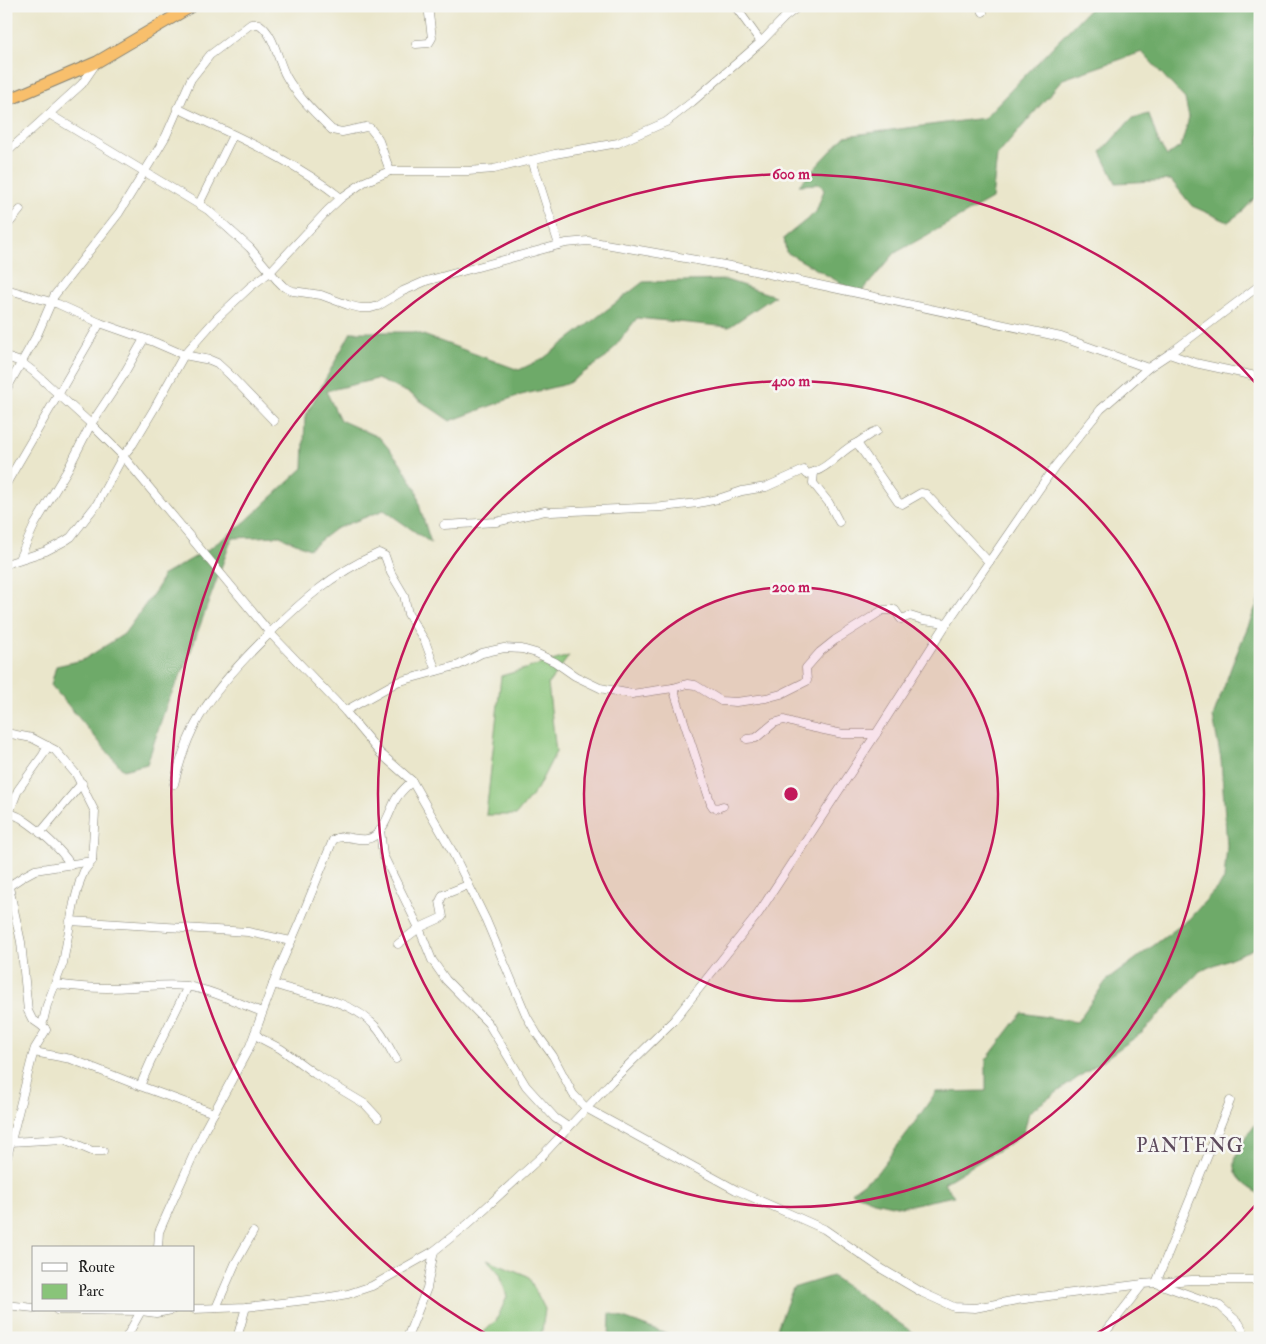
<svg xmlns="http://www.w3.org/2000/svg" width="1266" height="1344" font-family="'IM FELL Double Pica',serif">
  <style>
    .green { fill: #89c479; stroke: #52704a }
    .forest { fill: #6eaa69; stroke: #456342 }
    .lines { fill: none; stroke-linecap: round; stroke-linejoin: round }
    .minor-casing { stroke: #838174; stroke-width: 9 }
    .highway-casing { stroke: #838174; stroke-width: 13 }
    .minor { stroke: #fff; stroke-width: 8 }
    .highway { stroke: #f8bf6c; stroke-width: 11 }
    .ring { fill: none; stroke: #c2185b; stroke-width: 2.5 }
    .labels { text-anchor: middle; stroke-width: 5; stroke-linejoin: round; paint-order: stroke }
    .quarter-label { font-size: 19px; letter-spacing: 1px; fill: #5e4b5d; stroke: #f6f6f2 }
    .centre { fill: #c2185b; stroke: #f6f6f2; stroke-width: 2.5 }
    .ring-label { font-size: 15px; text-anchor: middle; font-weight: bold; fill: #c2185b; stroke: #f6f6f2; stroke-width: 5; stroke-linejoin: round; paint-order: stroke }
  </style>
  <rect width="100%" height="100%" fill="#f6f6f2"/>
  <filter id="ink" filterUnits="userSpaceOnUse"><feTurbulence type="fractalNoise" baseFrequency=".02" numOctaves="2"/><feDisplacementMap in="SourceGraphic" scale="10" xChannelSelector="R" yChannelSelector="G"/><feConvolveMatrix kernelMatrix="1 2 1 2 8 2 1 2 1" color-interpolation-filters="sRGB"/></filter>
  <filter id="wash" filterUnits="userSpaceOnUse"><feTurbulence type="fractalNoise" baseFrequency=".0096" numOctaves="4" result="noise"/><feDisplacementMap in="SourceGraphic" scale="20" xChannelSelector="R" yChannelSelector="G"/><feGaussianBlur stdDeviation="1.12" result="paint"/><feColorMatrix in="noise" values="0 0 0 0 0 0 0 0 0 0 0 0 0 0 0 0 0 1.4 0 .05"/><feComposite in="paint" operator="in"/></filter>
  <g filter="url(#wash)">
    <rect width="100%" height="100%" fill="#eae6cb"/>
    <g class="green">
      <polygon points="569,656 548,684 556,752 537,789 516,815 486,815 501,676"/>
      <polygon points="487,1259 528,1276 545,1309 541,1338 477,1338 496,1321 507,1297 500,1274"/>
    </g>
    <g class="forest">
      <polygon points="1092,6 1260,6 1260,192 1243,211 1228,222 1192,206 1171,180 1116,183 1101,152 1132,118 1149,114 1158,141 1167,156 1181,146 1189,118 1185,99 1142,52 1063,79 997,156 992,199 895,253 860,294 786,252 784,238 816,212 824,190 820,184 799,185 845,136 984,118"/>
      <polygon points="726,280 775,296 729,327 637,318 607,357 567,384 517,396 450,421 409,393 377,379 326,391 340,420 380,438 400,462 417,491 420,508 431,543 384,510 335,529 309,549 280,536 232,538 186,664 167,703 147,764 123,770 51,685 56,666 83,660 124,634 158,587 162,576 207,550 231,533 246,521 303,468 305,417 351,332 415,332 519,370 544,358 643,282"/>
      <polygon points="1260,597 1260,946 1200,971 1143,1032 1029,1112 1024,1132 1012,1142 944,1183 954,1196 901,1207 874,1201 851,1192 876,1174 910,1129 936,1092 986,1091 986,1060 1022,1013 1077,1022 1106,981 1189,919 1224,880 1227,846 1221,760 1213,717 1232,665"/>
      <path d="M1260,1118V1195C1254,1190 1246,1186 1241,1180C1223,1160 1249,1135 1260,1118Z"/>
      <polygon points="832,1276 912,1332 919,1338 773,1338 793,1288"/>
      <polygon points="610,1313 677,1338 609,1338"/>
    </g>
  </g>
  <g filter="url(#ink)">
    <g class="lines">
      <g class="minor-casing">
        <g id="minor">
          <polyline points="735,6 761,42"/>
          <polyline points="980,6 983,12"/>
          <polyline points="416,44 429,43 432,38 428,6"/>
          <path d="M177,108C233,135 292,159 341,198"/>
          <polyline points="49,114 208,210 250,248 277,280 284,287 293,291 321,295 348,305 360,308 371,308 378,306 403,291 426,281 566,243 588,241 736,267 1061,337 1148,368"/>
          <polyline points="6,153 82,84 97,62"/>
          <polyline points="532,160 559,245"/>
          <polyline points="199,204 233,135"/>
          <polyline points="6,227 20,210"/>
          <polyline points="6,289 58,304 100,323 154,342 184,355 210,360 217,363 229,374 274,421"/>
          <polyline points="1169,354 1195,363 1260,377"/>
          <polyline points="6,357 21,362 34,372 91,424 123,456 270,633 345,711 380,753 412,781 452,851 486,920 527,1017 537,1034 553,1056 573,1094 586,1108 736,1190 824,1229 882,1269 923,1293 954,1307 975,1308 1017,1300 1143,1284 1192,1280 1260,1280"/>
          <path d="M6,390L38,333L54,296L119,213L153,158L166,136L191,79L210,55L251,24H259C275,35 277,59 286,76C297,96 316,114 332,130L342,132L366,127L370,128L378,138L390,171"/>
          <polyline points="857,443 872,433 877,431"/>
          <path d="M814,472C832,466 843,448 857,443L898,502L902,504L921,493L926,494L989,562"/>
          <polyline points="6,484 100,323"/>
          <polyline points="444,525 496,522 545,511 551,512 662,507 698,503 718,499 742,491 766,487 804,470 807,474 814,472 813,483 829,503 839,522"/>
          <polyline points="19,559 35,524 68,469 91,424 121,379 144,339"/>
          <polyline points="6,564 46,551 65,541 71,537 97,504 123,456 133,444 154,409 184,355 218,317 250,287 270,272 327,211 341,198 364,182 390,171 468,171 494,169 555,154 618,143 666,122 692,102 761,42 785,17 799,6"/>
          <polyline points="673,688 711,804 713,807 717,808 723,806"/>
          <polyline points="345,711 397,682 459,665 482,653 504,648 522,649 536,653 555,662 575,676 600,688 632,694 673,688 687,684 695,685 721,701 736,702 766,698 781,694 807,681 806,668 820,652 835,640 883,610 895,610 901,619 910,616 923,620 947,623"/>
          <polyline points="6,733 32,738 55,750 76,774 95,812 92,861 84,871 80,881 74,903 63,963 47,1005 42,1026 46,1030 35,1048 32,1058 6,1161"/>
          <polyline points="747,739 756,738 774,723 784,720 805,726 843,734 876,734"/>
          <path d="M174,784C180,760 187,737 200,716C216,689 238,665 261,642C296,606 332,573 379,553L385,556L391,573L404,595L408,614L425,641L436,671"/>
          <path d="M6,811C11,814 16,815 21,818C39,830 59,847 71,865"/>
          <polyline points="9,813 18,790 43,755 48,746"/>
          <polyline points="380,830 383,855 419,928 432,960 446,980 488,1023 526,1086 555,1118 568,1127"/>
          <polyline points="40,833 82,783"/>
          <polyline points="9,887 21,942 28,1011 32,1019 45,1028"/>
          <polyline points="6,888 24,876 35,870 92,861"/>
          <polyline points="70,921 248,932 291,941"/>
          <polyline points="398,944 419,928 443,917 440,901 443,895 468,885"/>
          <path d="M56,984C81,988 108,989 133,987C151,986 168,984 186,986C212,990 238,1003 262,1012"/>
          <path d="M273,984C307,996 349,998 375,1026C384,1035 389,1048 396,1059"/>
          <polyline points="255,1033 260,1038 281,1049 315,1074 365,1104 378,1118"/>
          <polyline points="34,1052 71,1059 140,1086 214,1113"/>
          <polyline points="140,1086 151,1061 188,986"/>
          <polyline points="1230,1101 1156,1283 1220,1306 1239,1323 1247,1338"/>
          <polyline points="10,1142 64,1139 92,1151 103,1151"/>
          <path d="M158,1248L159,1232L166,1216L205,1129L250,1046L278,971L300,921L333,840C344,833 354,841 367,839C384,836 389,811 396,799C400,792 406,787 412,781"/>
          <polyline points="6,1305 34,1308"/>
          <polyline points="216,1308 235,1264 253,1232"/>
          <polyline points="194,1309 246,1307 324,1298 348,1294 372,1286 434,1251 468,1224 541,1157 611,1082 674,1020 758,914 876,734 947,623 1055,466 1101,409 1148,368 1169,354 1260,285"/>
          <polyline points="57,1310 141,1311 156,1313 172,1310"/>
          <polyline points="126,1338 141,1311"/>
          <polyline points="237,1338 246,1307"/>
          <polyline points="407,1338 427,1288 434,1251"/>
          <polyline points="1101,1338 1143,1284"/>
        </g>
      </g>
      <g class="highway-casing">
        <polyline id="highway" points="6,101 97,62 192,6"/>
      </g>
      <use href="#minor" class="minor"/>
      <use href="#highway" class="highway"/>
    </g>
  </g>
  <circle cx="791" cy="794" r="207" fill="#c2185b" fill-opacity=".12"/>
  <g class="ring">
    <circle cx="791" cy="794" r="207"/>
    <circle cx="791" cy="794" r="413"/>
    <path d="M1259 1201A620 620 0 0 1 1092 1336M490 1336A620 620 0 1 1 1259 387"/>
  </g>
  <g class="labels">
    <g class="quarter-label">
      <text x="1190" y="1152">PANTENG</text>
    </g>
  </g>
  <circle cx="791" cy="794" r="8" class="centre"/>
  <g class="ring-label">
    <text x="791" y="179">600 m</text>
    <text x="791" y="386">400 m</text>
    <text x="791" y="592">200 m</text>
  </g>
  <rect width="1266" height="1344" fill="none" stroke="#f6f6f2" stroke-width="25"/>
  <rect x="32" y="1246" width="162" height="65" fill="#f6f6f2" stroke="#9f9f9c"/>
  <rect x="42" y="1263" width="25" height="8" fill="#ffffff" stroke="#9f9f9c"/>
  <text x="78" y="1272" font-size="15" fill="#1c1c1c">Route</text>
  <rect x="42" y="1284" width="25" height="15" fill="#89c479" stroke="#9f9f9c"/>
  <text x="78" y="1296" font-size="15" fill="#1c1c1c">Parc</text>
</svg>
